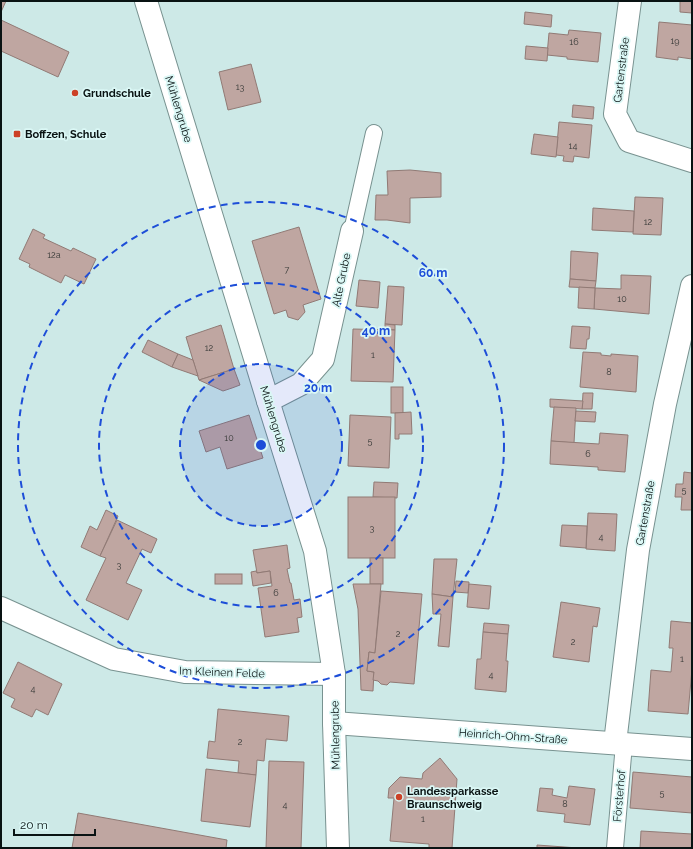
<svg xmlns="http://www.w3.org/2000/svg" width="693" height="849" font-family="Raleway,sans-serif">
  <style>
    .building { fill: #bfa6a1; stroke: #917a75 }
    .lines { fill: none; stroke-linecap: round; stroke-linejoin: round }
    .lane-casing { stroke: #789290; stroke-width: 18 }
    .street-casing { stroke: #789290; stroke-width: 24 }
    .secondary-casing { stroke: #789290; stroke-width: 24 }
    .lane { stroke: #fff; stroke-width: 16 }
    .street { stroke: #fff; stroke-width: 22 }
    .secondary { stroke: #fff; stroke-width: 22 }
    .ring { fill: none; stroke: #1d4ed8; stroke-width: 2; stroke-dasharray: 7 5 }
    .poi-dot { fill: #cc4127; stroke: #daf7f5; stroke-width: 1.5 }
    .labels { text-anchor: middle; stroke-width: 3.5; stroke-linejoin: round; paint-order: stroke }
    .number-label { font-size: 9px; fill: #363836 }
    .street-label { font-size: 11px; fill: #091313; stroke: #daf7f5 }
    .poi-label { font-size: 11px; font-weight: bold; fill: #091313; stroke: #daf7f5; text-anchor: start }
    .centre { fill: #1d4ed8; stroke: #daf7f5; stroke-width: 2 }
    .ring-label { font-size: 12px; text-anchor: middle; font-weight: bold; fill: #1d4ed8; stroke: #daf7f5; stroke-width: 3.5; stroke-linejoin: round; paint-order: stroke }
  </style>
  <rect width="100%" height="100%" fill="#cde9e7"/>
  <g class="building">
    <polygon points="1,1 6,1 1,12"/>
    <polygon points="680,1 692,1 692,13 680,12"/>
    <polygon points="525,12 552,15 551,27 524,24"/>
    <polygon points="1,20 69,52 58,77 1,51"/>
    <polygon points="659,22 692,25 692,59 678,57 678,60 656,57"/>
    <polygon points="569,30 601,33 598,62 567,59 567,57 547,55 549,33 568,35"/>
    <polygon points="526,46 548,48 547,61 525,59"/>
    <polygon points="251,64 261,102 228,110 219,72"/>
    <polygon points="573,105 594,107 593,119 572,117"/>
    <polygon points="559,122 592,125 589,158 574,156 573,162 563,161 564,156 556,155"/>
    <polygon points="534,134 558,137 556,157 531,154"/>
    <polygon points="410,170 441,173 441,197 410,198 410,223 387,220 375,220 376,195 388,195 387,171"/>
    <polygon points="635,197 663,198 661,235 633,234"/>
    <polygon points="593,208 634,211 633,232 592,230"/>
    <polygon points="299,227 321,299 303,305 305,312 298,320 288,317 286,310 274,314 252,241"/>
    <polygon points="33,229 45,235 43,238 71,251 73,248 96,259 84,284 65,275 61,283 29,267 30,264 19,259"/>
    <polygon points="571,251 598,253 596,281 570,279"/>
    <polygon points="621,275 651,276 649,314 594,309 595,288 621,289"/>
    <polygon points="570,279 596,281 595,288 569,287"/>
    <polygon points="359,280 380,282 378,308 356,306"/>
    <polygon points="388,286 404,287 402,325 385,324"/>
    <polygon points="579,287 595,288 594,309 578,308"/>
    <polygon points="385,324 395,325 395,330 385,329"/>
    <polygon points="221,325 234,369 199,380 186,337"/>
    <polygon points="572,326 590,327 589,339 587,339 586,349 570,348"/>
    <polygon points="353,329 395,330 393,382 351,381"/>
    <polygon points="148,340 178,354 172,367 142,352"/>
    <polygon points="583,352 601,353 601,355 611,356 611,354 638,356 636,392 580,387"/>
    <polygon points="178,354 193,360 198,376 172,367"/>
    <polygon points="234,369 240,385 232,388 223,391 199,380"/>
    <rect x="391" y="387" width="12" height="26"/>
    <polygon points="583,393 593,393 592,409 582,409"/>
    <polygon points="550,399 583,401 582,409 550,407"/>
    <polygon points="554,407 576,408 574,443 551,441"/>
    <polygon points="576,411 596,412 595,422 575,421"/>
    <polygon points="411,412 412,434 399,434 399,439 395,439 395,413"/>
    <polygon points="249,415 263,458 227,469 220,447 206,452 199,431"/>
    <polygon points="350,415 391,417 389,468 348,466"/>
    <polygon points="600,433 628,435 625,472 598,470 598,467 550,464 551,441 599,444"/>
    <polygon points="684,472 692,473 692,510 681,510 682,497 675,497 676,484 683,484"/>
    <polygon points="374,482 398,483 397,498 373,497"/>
    <rect x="348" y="497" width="47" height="61"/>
    <polygon points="106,510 118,516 100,556 81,547 90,526 97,530"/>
    <polygon points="588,513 617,514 615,551 586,549"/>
    <polygon points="117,520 157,539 151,553 142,549 126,583 142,590 128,620 86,600 106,558 100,556"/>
    <polygon points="562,525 587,526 586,548 560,546"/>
    <polygon points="287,545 290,568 287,569 290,583 291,583 294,600 300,599 302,617 297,618 299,632 265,637 258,588 272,586 270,571 257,573 253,550"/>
    <rect x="370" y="558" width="13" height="26"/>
    <polygon points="434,559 457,559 453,597 432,594"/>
    <polygon points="256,571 257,573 270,571 271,583 253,586 251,572"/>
    <rect x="215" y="574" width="27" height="10"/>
    <polygon points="456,581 469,582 468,593 455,592"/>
    <polygon points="353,584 381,584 375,653 369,652 367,671 374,672 373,691 361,690 358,609"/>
    <polygon points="469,584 491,586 489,609 467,607"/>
    <polygon points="381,591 422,594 414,684 390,682 387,685 381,684 378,681 373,680 374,672 367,671 369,652 375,653"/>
    <polygon points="432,594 453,597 449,647 438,646 441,614 433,614"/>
    <polygon points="561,602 600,608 597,627 593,626 589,662 553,657"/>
    <polygon points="671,621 692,623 692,669 688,714 648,711 651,670 671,672 673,648 669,648"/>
    <polygon points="484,623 509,625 508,634 483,632"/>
    <polygon points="483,632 508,634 506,661 508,661 506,692 475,689 477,659 481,659"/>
    <polygon points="18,662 62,684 48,715 36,709 32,717 11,707 15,699 3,693"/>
    <polygon points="218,709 289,716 287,741 266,739 264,761 257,760 256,775 238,773 239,761 207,758 209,741 215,742"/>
    <polygon points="440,758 457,779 452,848 429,848 429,844 390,841 394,798 388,798 389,788 400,777 422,779 423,773"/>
    <polygon points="269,761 304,762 301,848 266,848"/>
    <polygon points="206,769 256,775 250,827 201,821"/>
    <polygon points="633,772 692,777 692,813 630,808"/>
    <polygon points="569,786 595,789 590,825 564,822 565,814 537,811 540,788 553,789 552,795 567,798"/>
    <polygon points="78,813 227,840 226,848 72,848"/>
    <polygon points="641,831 692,834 692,848 640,848"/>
    <polygon points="537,845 578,848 537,848"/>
  </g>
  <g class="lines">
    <g class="lane-casing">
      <g id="lane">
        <polyline points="352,231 374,133"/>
        <polyline points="615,848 624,744"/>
      </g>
    </g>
    <g class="street-casing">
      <g id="street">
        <polyline points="630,1 615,114 629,141 692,161"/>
        <polyline points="268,401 301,384 323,359 352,231"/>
        <polyline points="1,608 114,659 185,672 334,674"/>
        <polyline points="334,723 692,749"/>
        <polyline points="615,743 638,550 665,404 692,286"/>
      </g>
    </g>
    <g class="secondary-casing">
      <polyline id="secondary" points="146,1 268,401 315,551 334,674 334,723 338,848"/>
    </g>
    <use href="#lane" class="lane"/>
    <use href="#street" class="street"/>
    <use href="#secondary" class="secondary"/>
  </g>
  <circle cx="261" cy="445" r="81" fill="#1d4ed8" fill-opacity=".12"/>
  <g class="ring">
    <circle cx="261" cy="445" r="81"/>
    <circle cx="261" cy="445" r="162"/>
    <circle cx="261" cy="445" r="243"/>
  </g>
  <g class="poi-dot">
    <circle cx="75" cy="93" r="4"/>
    <rect x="13" y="130" width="8" height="8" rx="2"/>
    <circle cx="399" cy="797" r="4"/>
  </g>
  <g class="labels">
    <g class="number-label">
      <text x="675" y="44">19</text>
      <text x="574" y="45">16</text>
      <text x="240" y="90">13</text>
      <text x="573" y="149">14</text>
      <text x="648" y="225">12</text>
      <text x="54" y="258">12a</text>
      <text x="287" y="273">7</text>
      <text x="622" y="302">10</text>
      <text x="209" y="351">12</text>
      <text x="373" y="358">1</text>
      <text x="609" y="375">8</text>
      <text x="229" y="441">10</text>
      <text x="370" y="444">5</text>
      <text x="588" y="457">6</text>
      <text x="684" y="493">5</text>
      <text x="372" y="531">3</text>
      <text x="601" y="540">4</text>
      <text x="119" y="568">3</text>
      <text x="276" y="596">6</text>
      <text x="398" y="637">2</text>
      <text x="573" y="645">2</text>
      <text x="682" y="662">1</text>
      <text x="491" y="678">4</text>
      <text x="33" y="692">4</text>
      <text x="240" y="745">2</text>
      <text x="662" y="796">5</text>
      <text x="565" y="807">8</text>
      <text x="285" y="808">4</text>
      <text x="423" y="822">1</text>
    </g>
    <g class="street-label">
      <text transform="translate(621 70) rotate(-83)" y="4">Gartenstraße</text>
      <text transform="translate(179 109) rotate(73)" y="4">Mühlengrube</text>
      <text transform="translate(341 280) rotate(-78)" y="4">Alte Grube</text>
      <text transform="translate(274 419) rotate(73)" y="4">Mühlengrube</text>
      <text transform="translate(645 513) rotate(-80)" y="4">Gartenstraße</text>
      <text transform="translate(222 672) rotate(2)" y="4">Im Kleinen Felde</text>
      <text transform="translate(335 735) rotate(-91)" y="4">Mühlengrube</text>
      <text transform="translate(513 736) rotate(4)" y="4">Heinrich-Ohm-Straße</text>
      <text transform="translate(619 796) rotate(-85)" y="4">Försterhof</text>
    </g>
    <g class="poi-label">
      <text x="83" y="97">Grundschule</text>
      <text x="25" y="138">Boffzen, Schule</text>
      <text x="407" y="795">Landessparkasse<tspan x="407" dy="13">Braunschweig</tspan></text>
    </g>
  </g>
  <circle cx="261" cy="445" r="6" class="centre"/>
  <g class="ring-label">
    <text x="433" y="277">60 m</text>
    <text x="376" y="335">40 m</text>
    <text x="318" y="392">20 m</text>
  </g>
  <rect width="693" height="849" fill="none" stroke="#091313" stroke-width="4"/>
  <path d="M14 829v6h81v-6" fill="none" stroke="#091313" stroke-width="2"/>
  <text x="20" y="829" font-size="12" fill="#091313" stroke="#daf7f5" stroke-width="3" paint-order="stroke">20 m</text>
</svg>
